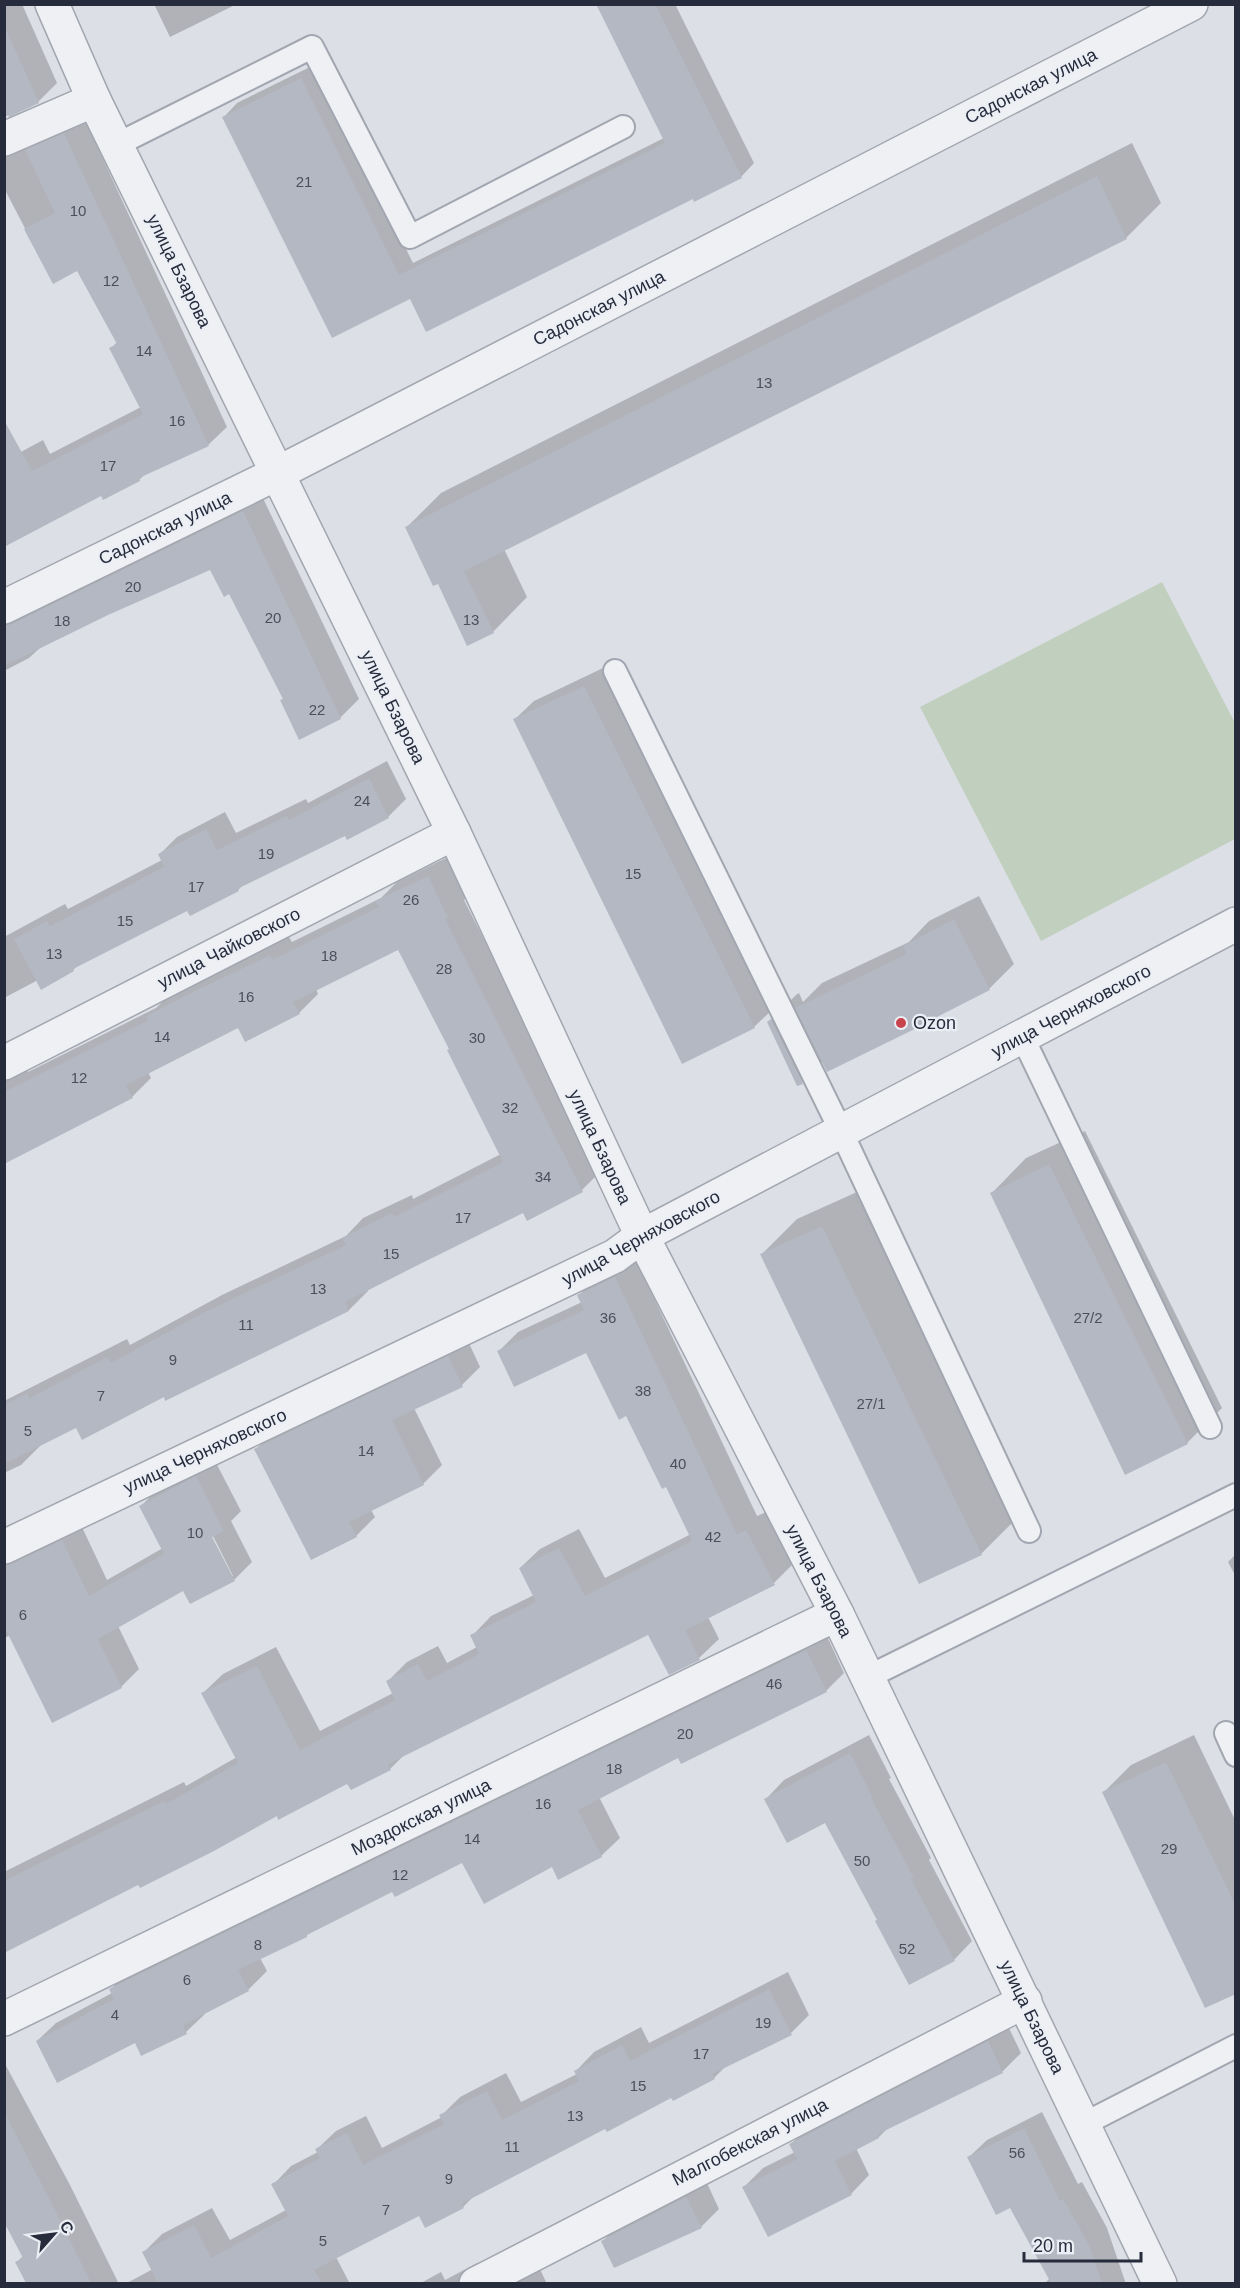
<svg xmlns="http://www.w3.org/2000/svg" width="1240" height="2288" font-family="Helvetica,sans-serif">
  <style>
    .green { fill: #c1d0be }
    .shadow { fill: #0003; fill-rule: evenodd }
    .building { fill: #b4b8c2 }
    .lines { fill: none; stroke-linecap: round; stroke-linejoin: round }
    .lane-casing { stroke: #a2a6b0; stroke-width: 26 }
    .street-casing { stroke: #a2a6b0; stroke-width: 36 }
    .lane { stroke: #eff0f4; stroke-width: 22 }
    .street { stroke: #eff0f4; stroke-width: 33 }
    .poi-dot { fill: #c9434c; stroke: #ebeef4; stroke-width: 2 }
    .labels { text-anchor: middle; stroke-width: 4.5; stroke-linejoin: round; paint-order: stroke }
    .number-label { font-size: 15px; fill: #4a4f5e }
    .street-label { font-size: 18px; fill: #262c3c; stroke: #ebeef4 }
    .poi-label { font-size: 18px; fill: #262c3c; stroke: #ebeef4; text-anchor: start }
  </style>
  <rect width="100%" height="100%" fill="#dcdfe6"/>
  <polygon class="green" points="1162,582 1235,723 1235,839 1041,941 920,707"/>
  <g class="shadow">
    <polygon points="4,4 22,4 57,83 38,102 4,117"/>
    <polygon points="154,4 237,4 170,37"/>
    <polygon points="597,4 675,4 754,163 741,177 694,197 411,297 224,117 237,103 314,65 413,263 664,138"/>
    <polygon points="83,116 227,427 208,445 145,474 139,480 102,494 4,545 4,461 43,440 50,454 141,407 111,349 117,342 78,269 53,282 4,188 4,124"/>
    <polygon points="1132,143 1161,203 1126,238 504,549 527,597 493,632 438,582 407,527 441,493"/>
    <polygon points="261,494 359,699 340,718 285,698 230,592 211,568 107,613 42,646 29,658 4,671 4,605"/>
    <polygon points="603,668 773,1009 754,1027 515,719 534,701"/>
    <polygon points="387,761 406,799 388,817 346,834 244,884 238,890 188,909 79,964 73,970 38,980 4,998 4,937 65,904 68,909 162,860 159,855 177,837 225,812 236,833 306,799 308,803"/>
    <polygon points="448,857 467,897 464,900 601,1171 582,1190 524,1211 367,1289 368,1291 349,1310 164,1395 76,1426 41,1445 21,1465 4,1473 4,1401 127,1339 130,1345 222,1295 346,1236 363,1218 412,1195 413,1199 501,1154 451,1048 399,948 316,989 318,994 299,1013 238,1026 148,1072 151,1078 132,1097 4,1162 4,1075 24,1065 28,1072 156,1008 168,996 208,976 289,937 292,942 381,898 397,882"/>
    <polygon points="979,896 1014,964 989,989 823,1061 802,1082 769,1022 796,995 799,993 803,1002 822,983 909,942 929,921"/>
    <polygon points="1085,1131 1222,1408 1187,1443 992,1193 1026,1158"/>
    <polygon points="857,1192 1016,1519 981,1554 919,1582 762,1254 797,1219"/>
    <polygon points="635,1258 757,1516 766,1512 793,1564 774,1583 708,1617 719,1639 699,1658 670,1673 649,1633 404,1755 390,1769 348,1782 277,1814 4,1951 4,1872 184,1782 186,1786 237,1757 203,1693 223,1674 276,1647 320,1731 393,1693 387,1682 407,1662 438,1646 447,1663 477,1647 472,1636 491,1616 534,1595 520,1568 540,1549 579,1529 605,1578 691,1534 667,1485 627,1414 587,1351 498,1352 518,1332 582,1302 579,1295 599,1275"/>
    <polygon points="467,1339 480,1367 462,1385 414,1408 442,1465 423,1484 371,1510 375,1517 356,1536 256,1449 275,1430"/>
    <path d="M214,1459L241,1511L231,1521L252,1562L234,1580L184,1589L118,1626L139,1669L121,1687L11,1635L4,1638V1555L80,1523L107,1580L163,1548L141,1506L159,1488ZM210,1530L233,1576H230L207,1531Z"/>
    <polygon points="1236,1554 1236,1577 1228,1562"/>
    <polygon points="825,1632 844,1673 826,1691 679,1756 599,1797 620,1838 601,1856 553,1865 463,1861 392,1890 260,1958 267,1971 248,1990 204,2012 205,2014 186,2032 142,2054 136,2041 37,2041 56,2023 112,1993 111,1989 129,1971"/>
    <polygon points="869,1735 891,1778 889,1779 931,1858 929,1860 972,1941 954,1960 879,1919 825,1821 766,1799 784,1780"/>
    <polygon points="1194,1735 1236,1822 1236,1992 1104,1792 1131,1765"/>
    <polygon points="788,1972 809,2015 791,2033 727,2065 714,2078 606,2127 475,2195 463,2207 420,2214 336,2257 350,2284 125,2284 153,2269 144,2252 162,2234 212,2208 230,2240 286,2210 273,2185 291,2166 318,2152 317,2149 336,2131 366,2116 382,2148 442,2117 441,2116 460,2097 506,2073 521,2102 577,2074 576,2071 594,2052 641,2027 649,2043"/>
    <polygon points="1007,2024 1021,2053 1002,2072 888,2128 879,2137 856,2148 869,2175 851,2194 744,2187 763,2168 795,2152 791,2144 810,2125"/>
    <polygon points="4,2062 70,2185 119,2284 28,2284 17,2262 23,2256 4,2219"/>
    <polygon points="1042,2112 1078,2184 1082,2182 1107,2228 1126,2284 1044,2284 1050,2278 1011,2206 969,2157 987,2140"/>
    <polygon points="705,2179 719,2209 701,2227 603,2241 621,2222"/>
    <polygon points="477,2263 478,2274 491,2284 419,2284 441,2272 445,2280"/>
    <polygon points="538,2265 547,2284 501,2284"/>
  </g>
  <g class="building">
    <polygon points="596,4 655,4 742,178 694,202 693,199 426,332 410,299 332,338 222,117 301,78 399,275 665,143"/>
    <polygon points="4,25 39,103 9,117 4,108"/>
    <polygon points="64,133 209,446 139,478 140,481 103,500 101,496 4,547 4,420 32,471 143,414 109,348 117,344 77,271 53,284 24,229 55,213 25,150"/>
    <polygon points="1097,176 1127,239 464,571 494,633 467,646 438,584 433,586 405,527"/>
    <polygon points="243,511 341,719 299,740 280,700 283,699 229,594 224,597 210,570 108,615 4,666 4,625 12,624"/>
    <polygon points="584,686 755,1028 682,1064 513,719"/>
    <polygon points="369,778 389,818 347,840 345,836 237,889 239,891 190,916 187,911 73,969 74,971 41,990 14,939 47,921 50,926 164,867 158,854 206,829 217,850 287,816 289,820"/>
    <polygon points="428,876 448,918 445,919 583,1192 527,1221 523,1213 416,1266 345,1302 349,1311 165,1401 164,1397 82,1440 76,1428 4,1464 4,1405 27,1393 30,1398 107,1357 111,1363 201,1314 346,1245 342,1238 392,1213 394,1217 503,1162 447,1050 449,1049 398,950 293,1002 300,1014 245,1042 238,1028 126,1085 133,1098 4,1164 4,1092 149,1020 146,1016 187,995 270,955 272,960 379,907 375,901"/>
    <polygon points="954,919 990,990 929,1021 929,1022 827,1072 795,1008 907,954 903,946"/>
    <polygon points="771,1019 803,1084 797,1086 767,1022"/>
    <polygon points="1049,1164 1188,1444 1125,1475 990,1193"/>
    <polygon points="822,1226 982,1555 919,1584 760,1254"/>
    <polygon points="615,1277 737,1535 746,1530 775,1585 685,1630 700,1660 669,1675 648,1635 388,1764 391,1770 351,1790 347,1784 278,1820 277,1816 212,1852 140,1888 138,1885 4,1953 4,1881 164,1801 166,1804 238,1763 201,1693 257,1666 300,1750 395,1700 386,1681 418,1664 427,1681 479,1654 470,1635 536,1602 519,1568 559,1548 585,1596 692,1541 666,1487 662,1489 626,1416 619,1420 586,1353 514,1387 497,1351 584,1310 577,1295"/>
    <polygon points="448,1356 463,1387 392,1420 424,1485 349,1522 357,1537 311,1560 254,1449"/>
    <polygon points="196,1476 224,1531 212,1537 235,1581 190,1604 183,1591 98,1639 122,1688 52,1723 4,1626 4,1565 12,1564 62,1540 89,1596 164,1554 139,1506"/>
    <polygon points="806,1650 827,1692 681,1764 678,1758 578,1810 602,1857 558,1880 552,1867 484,1904 462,1863 395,1897 392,1892 307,1935 307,1937 238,1970 249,1991 183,2025 187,2034 141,2056 135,2043 57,2083 36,2041 114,1999 109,1989"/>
    <polygon points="850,1753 873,1798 871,1798 914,1878 911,1879 955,1961 909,1985 875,1921 877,1920 825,1823 787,1843 764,1799"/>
    <polygon points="1166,1762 1236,1906 1236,1994 1205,2008 1102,1792"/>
    <polygon points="769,1989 792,2035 712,2074 715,2079 673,2101 671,2098 607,2132 605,2129 461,2204 464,2208 425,2228 419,2216 339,2257 314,2270 322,2283 158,2283 142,2252 194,2225 211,2258 288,2216 271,2184 320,2158 315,2149 347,2133 363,2165 444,2124 439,2115 487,2091 502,2120 579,2081 574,2071 622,2045 630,2061"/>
    <polygon points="988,2041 1003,2073 878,2134 879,2138 835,2161 852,2195 768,2237 742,2187 797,2159 789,2144"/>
    <polygon points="4,2112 52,2204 91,2283 26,2283 15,2262 23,2258 4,2222"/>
    <polygon points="1024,2128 1060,2201 1063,2199 1089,2245 1102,2283 1051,2283 1010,2208 996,2215 967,2157"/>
    <polygon points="686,2197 702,2228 614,2268 601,2241"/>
  </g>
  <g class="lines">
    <g class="lane-casing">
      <g id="lane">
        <polyline points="116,145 312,47 410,237 623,127"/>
        <polyline points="615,671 841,1131 1029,1531"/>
        <polyline points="1022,1036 1210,1427"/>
        <polyline points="868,1677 1236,1495"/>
        <polyline points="1226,1733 1236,1755"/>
        <polyline points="1084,2124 1236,2046"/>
      </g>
    </g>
    <g class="street-casing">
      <g id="street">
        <polyline points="52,4 94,100 454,833 642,1236 837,1614 1160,2284"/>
        <polyline points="4,139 94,100"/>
        <polyline points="4,607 278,473 1191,4"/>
        <polyline points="4,1063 454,833"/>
        <polyline points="4,1547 615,1256 642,1236 1236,924"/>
        <polyline points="4,2019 837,1614"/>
        <polyline points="476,2284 1025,2001"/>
      </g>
    </g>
    <use href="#lane" class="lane"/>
    <use href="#street" class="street"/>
  </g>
  <circle class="poi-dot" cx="901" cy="1023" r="6"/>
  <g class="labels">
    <g class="number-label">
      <text x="304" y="187">21</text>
      <text x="78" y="216">10</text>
      <text x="111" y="286">12</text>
      <text x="144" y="356">14</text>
      <text x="764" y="388">13</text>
      <text x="177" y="426">16</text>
      <text x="108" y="471">17</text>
      <text x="133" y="592">20</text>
      <text x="273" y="623">20</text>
      <text x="471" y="625">13</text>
      <text x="62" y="626">18</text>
      <text x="317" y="715">22</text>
      <text x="362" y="806">24</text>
      <text x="266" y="859">19</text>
      <text x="633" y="879">15</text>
      <text x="196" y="892">17</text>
      <text x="411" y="905">26</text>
      <text x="125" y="926">15</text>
      <text x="54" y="959">13</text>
      <text x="329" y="961">18</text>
      <text x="444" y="974">28</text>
      <text x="246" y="1002">16</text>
      <text x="162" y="1042">14</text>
      <text x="477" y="1043">30</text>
      <text x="79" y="1083">12</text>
      <text x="510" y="1113">32</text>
      <text x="543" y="1182">34</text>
      <text x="463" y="1223">17</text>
      <text x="391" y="1259">15</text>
      <text x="318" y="1294">13</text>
      <text x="608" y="1323">36</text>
      <text x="1088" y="1323">27/2</text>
      <text x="246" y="1330">11</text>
      <text x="173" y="1365">9</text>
      <text x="643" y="1396">38</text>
      <text x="101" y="1401">7</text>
      <text x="871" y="1409">27/1</text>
      <text x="28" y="1436">5</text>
      <text x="366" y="1456">14</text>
      <text x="678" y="1469">40</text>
      <text x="195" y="1538">10</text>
      <text x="713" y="1542">42</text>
      <text x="23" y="1620">6</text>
      <text x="774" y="1689">46</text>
      <text x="685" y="1739">20</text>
      <text x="614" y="1774">18</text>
      <text x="543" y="1809">16</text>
      <text x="472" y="1844">14</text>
      <text x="1169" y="1854">29</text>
      <text x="862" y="1866">50</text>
      <text x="400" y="1880">12</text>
      <text x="258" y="1950">8</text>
      <text x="907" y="1954">52</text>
      <text x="187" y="1985">6</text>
      <text x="115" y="2020">4</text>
      <text x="763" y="2028">19</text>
      <text x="701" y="2059">17</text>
      <text x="638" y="2091">15</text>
      <text x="575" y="2121">13</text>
      <text x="512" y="2152">11</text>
      <text x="1017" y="2158">56</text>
      <text x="449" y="2184">9</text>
      <text x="386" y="2215">7</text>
      <text x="323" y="2246">5</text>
    </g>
    <g class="street-label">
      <text transform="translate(1031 86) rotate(-27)" y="6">Садонская улица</text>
      <text transform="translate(179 271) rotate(64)" y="6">улица Бзарова</text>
      <text transform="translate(599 308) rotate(-27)" y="6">Садонская улица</text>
      <text transform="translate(165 528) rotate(-26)" y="6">Садонская улица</text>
      <text transform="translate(393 707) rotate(64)" y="6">улица Бзарова</text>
      <text transform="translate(229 948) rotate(-27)" y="6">улица Чайковского</text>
      <text transform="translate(1071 1011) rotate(-28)" y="6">улица Черняховского</text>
      <text transform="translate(600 1147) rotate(65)" y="6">улица Бзарова</text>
      <text transform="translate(641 1238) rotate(-29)" y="6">улица Черняховского</text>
      <text transform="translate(205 1451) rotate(-25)" y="6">улица Черняховского</text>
      <text transform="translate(819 1581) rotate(63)" y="6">улица Бзарова</text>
      <text transform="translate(421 1817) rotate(-26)" y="6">Моздокская улица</text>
      <text transform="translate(1032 2017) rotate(64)" y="6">улица Бзарова</text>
      <text transform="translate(750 2142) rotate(-27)" y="6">Малгобекская улица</text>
    </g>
    <g class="poi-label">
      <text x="913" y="1029">Ozon</text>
    </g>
  </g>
  <rect width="1240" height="2288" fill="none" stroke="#262c3c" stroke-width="12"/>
  <g transform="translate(54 2234) rotate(62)" stroke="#ebeef4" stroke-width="4.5" paint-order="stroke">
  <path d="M0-4.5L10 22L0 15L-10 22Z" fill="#262c3c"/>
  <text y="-9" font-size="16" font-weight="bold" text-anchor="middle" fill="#262c3c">С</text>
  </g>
  <path d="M1024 2252v9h117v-9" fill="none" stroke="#262c3c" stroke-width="3"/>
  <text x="1033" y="2252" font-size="18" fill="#262c3c" stroke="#ebeef4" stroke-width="4.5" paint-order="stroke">20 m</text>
</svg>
